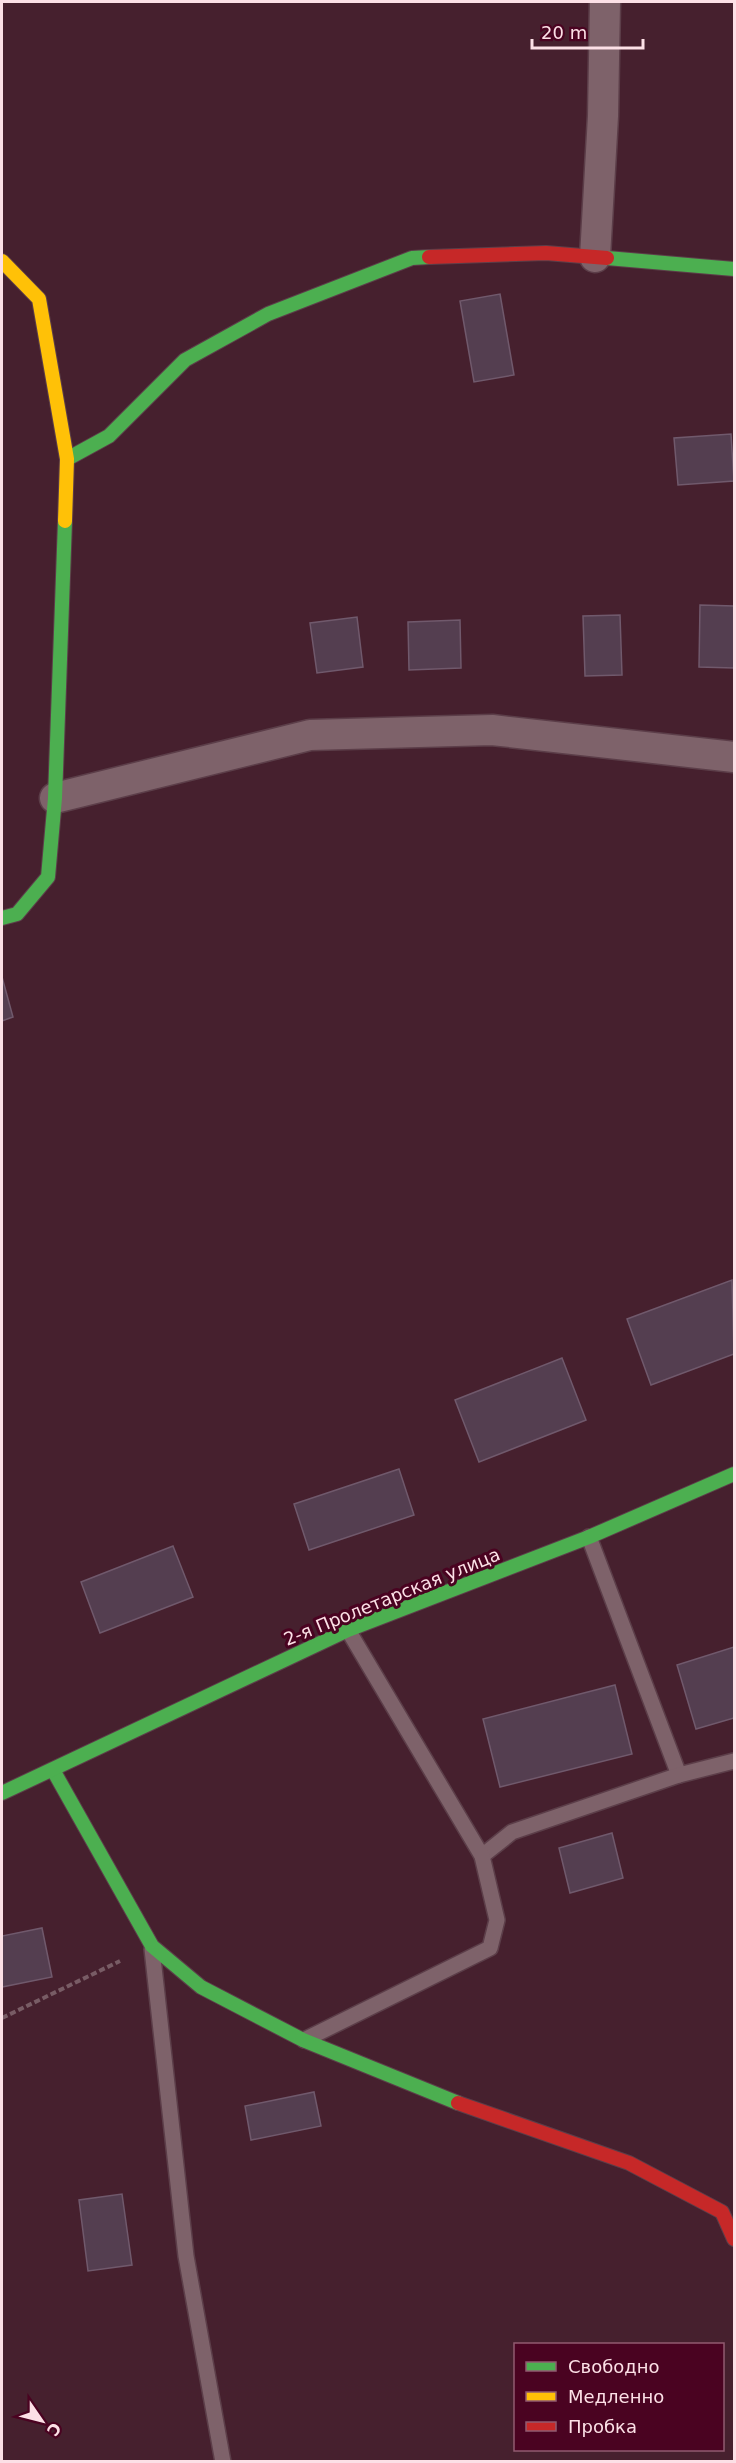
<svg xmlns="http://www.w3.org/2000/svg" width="736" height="2463" font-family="'DejaVu Sans',sans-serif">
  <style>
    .building { fill: #543e50; stroke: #70596c; stroke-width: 1.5 }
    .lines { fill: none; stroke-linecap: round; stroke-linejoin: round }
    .lane-casing { stroke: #5c3e49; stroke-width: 18 }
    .street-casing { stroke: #5c3e49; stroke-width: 33 }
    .fast-casing { stroke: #5c3e49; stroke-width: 16 }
    .slow-casing { stroke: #5c3e49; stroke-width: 16 }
    .jam-casing { stroke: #5c3e49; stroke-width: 16 }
    .path { stroke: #785c65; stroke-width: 4; stroke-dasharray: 6 3; stroke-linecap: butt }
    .lane { stroke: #7e626a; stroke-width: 15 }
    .street { stroke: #7e626a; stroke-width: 30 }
    .fast { stroke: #4caf50; stroke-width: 14 }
    .slow { stroke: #ffc107; stroke-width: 14 }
    .jam { stroke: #c62828; stroke-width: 14 }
    .labels { text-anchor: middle; stroke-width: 6; stroke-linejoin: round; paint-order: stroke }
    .street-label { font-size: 18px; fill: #fce0e6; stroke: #4a0321 }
  </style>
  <rect width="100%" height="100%" fill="#46202e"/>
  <g class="building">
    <polygon points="500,294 514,375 474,382 460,301"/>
    <polygon points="731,434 734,481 678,485 674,438"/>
    <polygon points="700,605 734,606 734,668 699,667"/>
    <polygon points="620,615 622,675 585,676 583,616"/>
    <polygon points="357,617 363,667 317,673 310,623"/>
    <polygon points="460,620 461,668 409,670 408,622"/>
    <polygon points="2,977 13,1017 2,1021"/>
    <polygon points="732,1280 734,1354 651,1385 627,1319"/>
    <polygon points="562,1358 586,1420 479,1462 455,1400"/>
    <polygon points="399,1469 414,1515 309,1550 294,1504"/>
    <polygon points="173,1546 193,1597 100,1633 81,1582"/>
    <polygon points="734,1647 734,1718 696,1729 677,1665"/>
    <polygon points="615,1685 632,1754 500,1787 483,1719"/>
    <polygon points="612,1833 623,1878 570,1893 559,1848"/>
    <polygon points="42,1928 52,1977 2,1987 2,1936"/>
    <polygon points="314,2092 321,2126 251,2140 245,2106"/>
    <polygon points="122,2194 132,2265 88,2271 79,2200"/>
  </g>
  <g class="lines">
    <g class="lane-casing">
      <g id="lane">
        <polyline points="589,1537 679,1775"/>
        <polyline points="482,1856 512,1832 679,1775 734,1761"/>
        <polyline points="152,1949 186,2256 223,2462"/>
        <polyline points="304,2040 490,1948 497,1920 482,1856 348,1630"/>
      </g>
    </g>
    <g class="street-casing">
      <g id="street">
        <polyline points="595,257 603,116 605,2"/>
        <polyline points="55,798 310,735 492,730 734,757"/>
      </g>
    </g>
    <g class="fast-casing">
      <g id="fast">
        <polyline points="607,258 734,269"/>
        <polyline points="67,459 109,436 185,360 268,314 412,258 429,257"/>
        <polyline points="2,918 17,914 48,877 55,798 65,521"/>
        <polyline points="53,1770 152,1946 201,1987 303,2040 458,2103"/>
        <polyline points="2,1793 348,1630 589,1537 734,1474"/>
      </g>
    </g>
    <g class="slow-casing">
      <polyline id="slow" points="2,261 39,299 67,459 65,521"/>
    </g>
    <g class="jam-casing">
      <g id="jam">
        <polyline points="429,257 546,253 607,258"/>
        <polyline points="458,2103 629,2163 722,2212 734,2239"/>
      </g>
    </g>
    <polyline class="path" points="2,2018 120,1961"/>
    <use href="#lane" class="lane"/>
    <use href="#street" class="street"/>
    <use href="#fast" class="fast"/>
    <use href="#slow" class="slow"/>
    <use href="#jam" class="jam"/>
  </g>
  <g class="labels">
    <g class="street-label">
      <text transform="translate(392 1597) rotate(-22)" y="6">2-я Пролетарская улица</text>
    </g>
  </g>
  <rect width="736" height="2463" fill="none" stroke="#fce0e6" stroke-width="6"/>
  <rect x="514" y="2343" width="210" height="108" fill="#4a0321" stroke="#915b70" stroke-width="1.5"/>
  <rect x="526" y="2362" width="30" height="9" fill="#4caf50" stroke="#915b70" stroke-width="1.5"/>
  <text x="568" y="2373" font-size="18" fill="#fce0e6">Свободно</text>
  <rect x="526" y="2392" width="30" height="9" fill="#ffc107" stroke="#915b70" stroke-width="1.5"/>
  <text x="568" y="2403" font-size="18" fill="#fce0e6">Медленно</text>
  <rect x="526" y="2422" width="30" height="9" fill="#c62828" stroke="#915b70" stroke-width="1.5"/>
  <text x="568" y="2433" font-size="18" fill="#fce0e6">Пробка</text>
  <g transform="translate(42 2421) rotate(125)" stroke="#4a0321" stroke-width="4.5" paint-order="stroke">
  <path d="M0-4.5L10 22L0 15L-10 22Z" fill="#fce0e6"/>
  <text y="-9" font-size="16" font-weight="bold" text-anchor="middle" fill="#fce0e6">С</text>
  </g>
  <path d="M532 39v9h111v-9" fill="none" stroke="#fce0e6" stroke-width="3"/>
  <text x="541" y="39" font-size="18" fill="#fce0e6" stroke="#4a0321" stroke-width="4.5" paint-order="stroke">20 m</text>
</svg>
